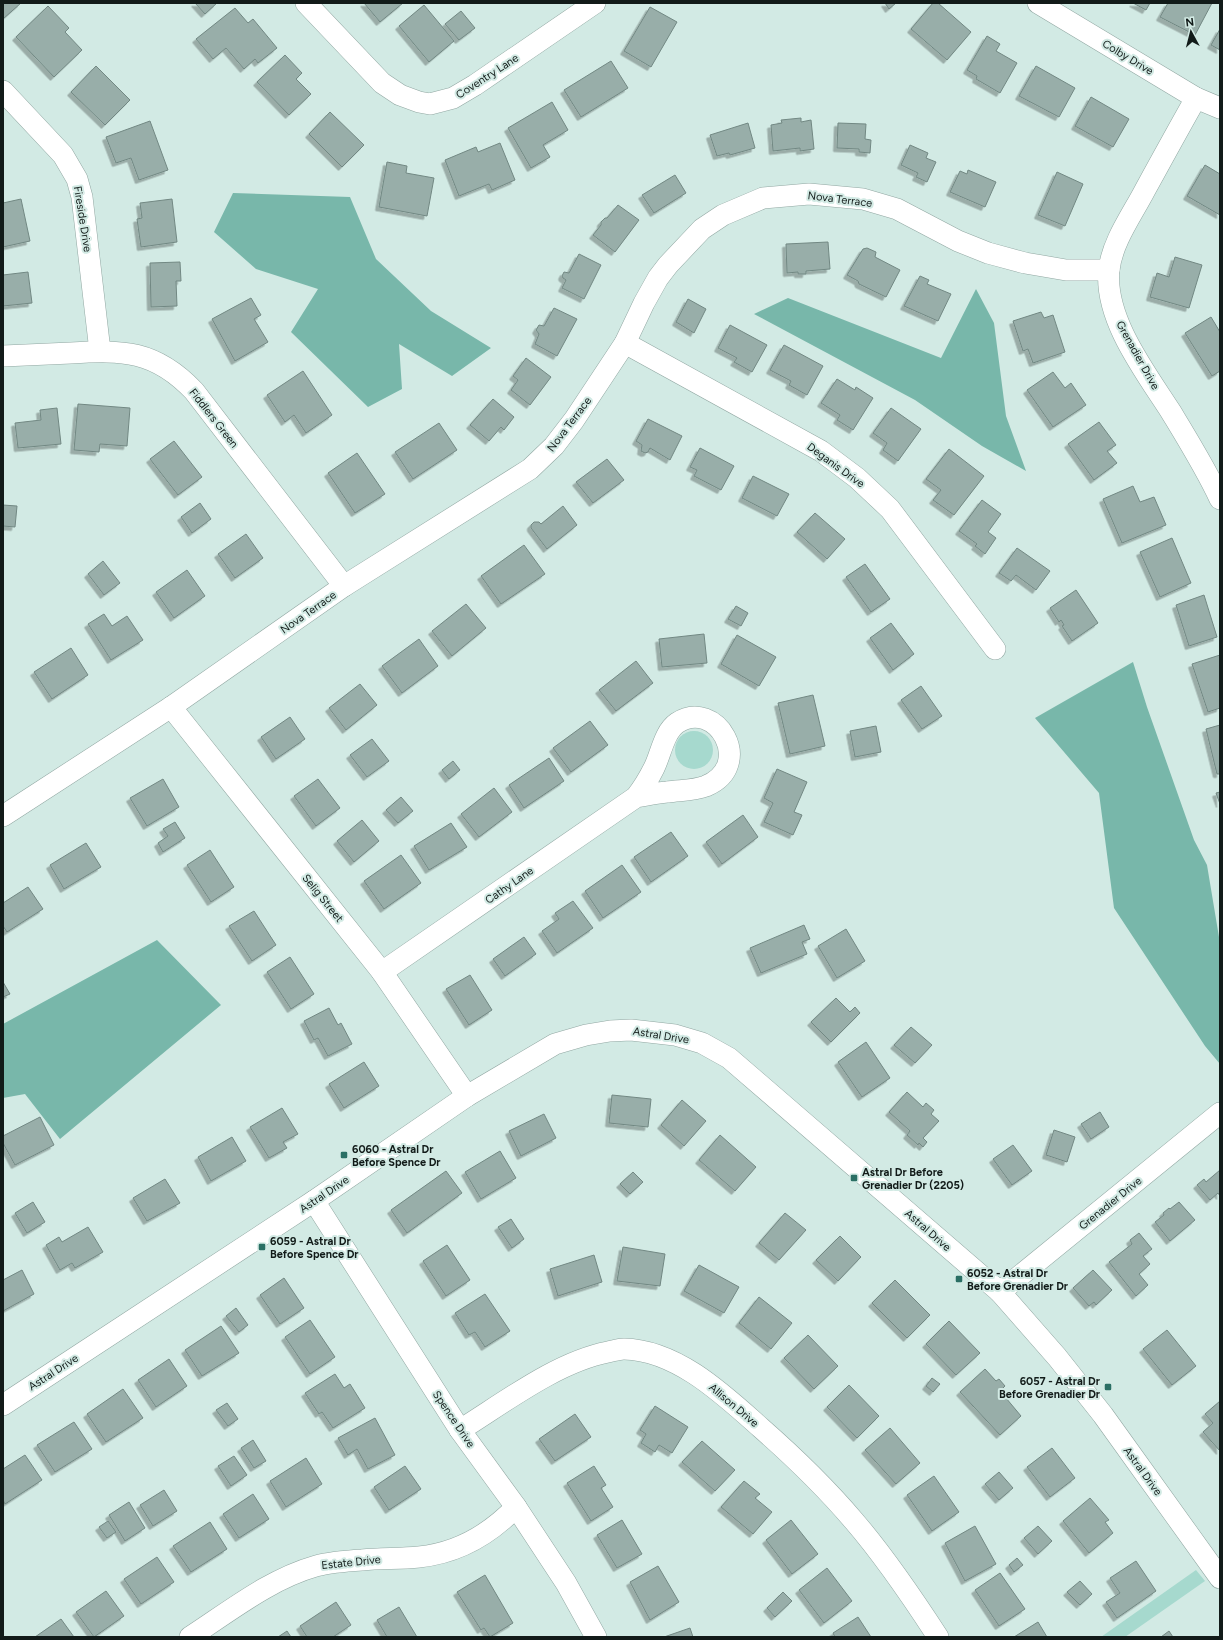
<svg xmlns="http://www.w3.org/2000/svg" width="1223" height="1640" font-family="Figtree,sans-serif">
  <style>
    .green { fill: #a6d9ce }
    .forest { fill: #78b7aa }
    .building { fill: #98aea9; stroke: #728883; filter: url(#shadow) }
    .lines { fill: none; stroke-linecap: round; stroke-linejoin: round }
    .minor-casing { stroke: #91a7a2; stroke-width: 22 }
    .minor { stroke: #fff; stroke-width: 21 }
    .poi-dot { fill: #2a6f64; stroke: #d2eae4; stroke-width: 1.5 }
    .labels { text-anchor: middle; stroke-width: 4; stroke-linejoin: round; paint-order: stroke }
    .street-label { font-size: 11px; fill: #121b19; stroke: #d2eae4 }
    .poi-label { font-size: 11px; font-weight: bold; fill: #121b19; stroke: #d2eae4; text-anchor: start }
  </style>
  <defs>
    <filter id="shadow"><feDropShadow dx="-3.5" dy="3.5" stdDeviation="0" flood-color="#0004"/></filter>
  </defs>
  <rect width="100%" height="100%" fill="#d2eae4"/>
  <g class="green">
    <circle cx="694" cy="750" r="19"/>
    <polygon points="1196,1570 1205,1581 1125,1637 1101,1637"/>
  </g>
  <g class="forest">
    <polygon points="233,193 350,197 376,259 431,311 491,348 452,376 399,344 402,389 368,407 291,332 318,289 256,269 214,232"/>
    <polygon points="976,289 994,323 1006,416 1026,471 982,446 915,400 754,314 788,298 941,358"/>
    <polygon points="1133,662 1147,707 1194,840 1207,865 1220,943 1220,1064 1205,1046 1114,908 1099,793 1035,718"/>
    <polygon points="157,940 221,1005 60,1139 25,1094 3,1098 3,1024"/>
  </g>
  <g class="building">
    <polygon points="3,3 21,3 3,19"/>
    <polygon points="195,3 217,3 205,14"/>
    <polygon points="364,3 403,3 380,22"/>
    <polygon points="885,3 896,3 889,9"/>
    <polygon points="933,3 938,3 971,32 947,60 911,29"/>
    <polygon points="1133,3 1150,3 1146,10"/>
    <polygon points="1168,3 1212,3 1195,35 1160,17"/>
    <polygon points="424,5 454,41 429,62 399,26"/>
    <polygon points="48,6 69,28 65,32 82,50 54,77 16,37"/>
    <polygon points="650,7 677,22 651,67 624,51"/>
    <polygon points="235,8 248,23 253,19 277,48 258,63 255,59 244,69 226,48 213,59 196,39"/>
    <polygon points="461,11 475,28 459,40 445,24"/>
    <polygon points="1220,29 1220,50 1211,45"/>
    <polygon points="987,36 1000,44 996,51 1017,63 1000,93 976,79 977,76 967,70"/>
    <polygon points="285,55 302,73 296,79 311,94 289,115 257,82"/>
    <polygon points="611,61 628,88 581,117 564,90"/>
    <polygon points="96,66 130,100 105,125 71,92"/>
    <polygon points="1036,66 1075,88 1059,117 1019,96"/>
    <polygon points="1091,97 1129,119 1113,147 1075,126"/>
    <polygon points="552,102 568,130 543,145 550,157 531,168 508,128"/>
    <polygon points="330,112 364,145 342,167 309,134"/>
    <polygon points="801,118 801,122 811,120 814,149 800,151 800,148 773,151 771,125 782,123 781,120"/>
    <polygon points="150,121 168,170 139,180 131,158 116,163 106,137"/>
    <polygon points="748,123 755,148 730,155 729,153 717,156 710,135"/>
    <polygon points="838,123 866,124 865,139 871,140 870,153 859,152 859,149 837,148"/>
    <polygon points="500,143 515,180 492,190 489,184 459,196 445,160 476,147 478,152"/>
    <polygon points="910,145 928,153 926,158 936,162 927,182 916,177 918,173 901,165"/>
    <polygon points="387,162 407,166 406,173 434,178 427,216 379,207"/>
    <polygon points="1205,165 1220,174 1220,215 1187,196"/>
    <polygon points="968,170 996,182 985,207 950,192 960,171 967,174"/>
    <polygon points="1057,172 1083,184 1065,226 1038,215"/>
    <polygon points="675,175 686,193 654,213 642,195"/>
    <polygon points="21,199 30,241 3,247 3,203"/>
    <polygon points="172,199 177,242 141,247 137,219 142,218 140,203"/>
    <polygon points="618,205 639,220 615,252 593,235 601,225 601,222 605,218 607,218"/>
    <polygon points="828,242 830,269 806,271 806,274 798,274 798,272 787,273 786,244"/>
    <polygon points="867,248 876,252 875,257 900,270 886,297 859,284 858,281 847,275 863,249"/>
    <polygon points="579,254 601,265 584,299 562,288 566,280 563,278 562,276 564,272 569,273"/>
    <polygon points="1175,257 1202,265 1189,308 1150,297 1157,273 1169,277"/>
    <polygon points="180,262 181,281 176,281 177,306 151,307 150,263"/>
    <polygon points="28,272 32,303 3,306 3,275"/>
    <polygon points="920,276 929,280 927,284 951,294 938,321 904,306"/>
    <polygon points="251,298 261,315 254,319 268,342 235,361 212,319"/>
    <polygon points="688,299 706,309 694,333 676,322"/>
    <polygon points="554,308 577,319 557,356 535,344 539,334 536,330 539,325 544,326"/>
    <polygon points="1041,312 1044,318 1053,315 1065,352 1033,363 1028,349 1023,351 1013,321"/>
    <polygon points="1211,317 1220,332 1220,371 1212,376 1185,333"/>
    <polygon points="730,325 767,345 752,372 734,362 737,358 718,348"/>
    <polygon points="784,345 823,366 807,395 789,385 791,381 770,370"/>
    <polygon points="526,358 551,377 530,405 511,390 518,380 513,376"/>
    <polygon points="303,371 332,415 306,433 294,415 285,422 267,395"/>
    <polygon points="1053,372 1065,388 1071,383 1086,405 1053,427 1027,390"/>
    <polygon points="837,379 855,390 856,387 873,398 853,430 837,420 840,415 821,403"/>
    <polygon points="493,399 514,417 504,430 501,427 489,441 470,425"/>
    <polygon points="78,404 130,408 127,446 100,444 99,452 74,450"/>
    <polygon points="57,408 61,444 18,448 15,423 41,420 40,410"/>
    <polygon points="891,408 921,429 898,461 883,450 887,443 873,433"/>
    <polygon points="648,419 682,436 670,460 650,448 648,452 645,453 641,451 642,445 636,441"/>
    <polygon points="1099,422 1116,445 1107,451 1117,463 1094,480 1068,444"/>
    <polygon points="439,423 457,450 413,479 395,452"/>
    <polygon points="174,441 202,477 178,495 150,459"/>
    <polygon points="700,448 734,466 721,490 694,476 697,470 690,467"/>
    <polygon points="949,449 984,476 954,515 933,500 941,490 926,479"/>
    <polygon points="357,453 385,494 355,513 328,473"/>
    <polygon points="607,459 624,480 593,503 576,482"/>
    <polygon points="753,476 789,494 777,516 742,498"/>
    <polygon points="1133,486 1140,502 1154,497 1166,525 1122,543 1103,499"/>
    <polygon points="982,500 1001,514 988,532 996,538 985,554 975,546 977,544 959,531"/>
    <polygon points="200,503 211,519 192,533 181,517"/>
    <polygon points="3,505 17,506 15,527 3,526"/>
    <polygon points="563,506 577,525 547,549 531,528 531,525 534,522 539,522 541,524"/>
    <polygon points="815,513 845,539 827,559 797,532"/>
    <polygon points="246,534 263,558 235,578 218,554"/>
    <polygon points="1172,538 1191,583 1160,597 1140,552"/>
    <polygon points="524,545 545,574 501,604 481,576"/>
    <polygon points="1017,548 1050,571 1036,590 1016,575 1011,581 999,573"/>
    <polygon points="103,561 120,583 104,595 88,574"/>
    <polygon points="865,564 890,599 871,612 846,577"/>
    <polygon points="187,570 205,596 174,618 156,592"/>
    <polygon points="1076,590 1098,623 1072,641 1062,626 1064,625 1061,620 1059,622 1050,608"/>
    <polygon points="1204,595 1217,637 1189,646 1176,605"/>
    <polygon points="466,604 486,628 452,656 432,631"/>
    <polygon points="736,606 748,613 741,626 728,619"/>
    <polygon points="104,614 112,626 127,616 143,640 111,660 88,624"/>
    <polygon points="891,623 914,654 893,670 870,638"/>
    <polygon points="704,634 707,663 662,667 659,639"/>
    <polygon points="737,635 776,657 759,686 721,664"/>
    <polygon points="419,639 438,666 402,693 382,666"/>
    <polygon points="71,648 88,675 52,699 34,672"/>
    <polygon points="1220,655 1220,708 1208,712 1192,664"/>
    <polygon points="636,661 653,683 616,711 599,690"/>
    <polygon points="360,684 377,705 346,730 329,708"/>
    <polygon points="921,686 942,716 922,729 901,700"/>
    <polygon points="813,695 825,746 790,754 778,703"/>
    <polygon points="290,717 305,739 276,759 261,737"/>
    <polygon points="590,721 608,745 571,772 553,748"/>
    <polygon points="1220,725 1220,774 1217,774 1206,729"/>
    <polygon points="876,726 881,752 855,757 850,731"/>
    <polygon points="372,739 389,761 367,777 350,755"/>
    <polygon points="549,758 564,781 524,808 509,785"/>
    <polygon points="453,761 460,770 449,779 442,770"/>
    <polygon points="777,769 807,782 794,812 802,815 793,835 764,822 773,803 764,798"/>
    <polygon points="163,779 179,807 147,826 130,798"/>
    <polygon points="318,779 340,808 316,826 294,796"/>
    <polygon points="494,788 512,812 479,837 461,814"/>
    <polygon points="1220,792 1220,804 1216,793"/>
    <polygon points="401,797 413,811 398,823 386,810"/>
    <polygon points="743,815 758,837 722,864 706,842"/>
    <polygon points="362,820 379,841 354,862 337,841"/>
    <polygon points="175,822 185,838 163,852 158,843 168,836 163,829"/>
    <polygon points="451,823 467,847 429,870 414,846"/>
    <polygon points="671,832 688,856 651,882 634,857"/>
    <polygon points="86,843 101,867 64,889 50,865"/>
    <polygon points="210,850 234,887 211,902 187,865"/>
    <polygon points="401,855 421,883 384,909 364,881"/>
    <polygon points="622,865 641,892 603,918 585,891"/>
    <polygon points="28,887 43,909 7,932 3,926 3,903"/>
    <polygon points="573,901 593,928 557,953 542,931 559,919 555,913"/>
    <polygon points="254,911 276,945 252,961 229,926"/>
    <polygon points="804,925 810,939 802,942 807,954 761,973 750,948"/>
    <polygon points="846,929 865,961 837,978 818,946"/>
    <polygon points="524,937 536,954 505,976 493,959"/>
    <polygon points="290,957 314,994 291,1009 267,972"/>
    <polygon points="470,975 492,1010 469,1025 446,989"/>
    <polygon points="3,982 10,994 3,997"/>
    <polygon points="836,998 850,1012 855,1007 860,1013 831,1042 811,1022"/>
    <polygon points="329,1008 338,1025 341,1023 352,1044 328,1056 318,1038 314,1040 304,1021"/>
    <polygon points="911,1027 932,1045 915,1063 894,1045"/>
    <polygon points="866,1042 890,1078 862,1097 838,1062"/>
    <polygon points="364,1062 379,1086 344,1108 329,1084"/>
    <polygon points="907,1092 923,1107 926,1103 934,1110 931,1114 939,1121 923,1138 927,1142 923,1147 919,1143 918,1145 907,1135 910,1131 889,1112"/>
    <polygon points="612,1095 651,1099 648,1127 609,1123"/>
    <polygon points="682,1100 706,1121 684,1146 661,1125"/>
    <polygon points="282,1108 298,1134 283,1142 287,1148 269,1158 250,1127"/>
    <polygon points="1100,1112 1109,1127 1091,1139 1081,1124"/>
    <polygon points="544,1114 556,1138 521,1156 509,1131"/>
    <polygon points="40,1117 54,1145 15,1165 3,1143 3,1136"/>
    <polygon points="1054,1130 1075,1137 1067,1162 1046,1155"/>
    <polygon points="720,1135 756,1167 735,1191 699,1160"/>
    <polygon points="232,1137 246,1161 211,1181 198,1157"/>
    <polygon points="1013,1145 1032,1171 1012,1185 993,1159"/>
    <polygon points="500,1151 516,1178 481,1199 465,1172"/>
    <polygon points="1220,1170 1220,1196 1218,1193 1210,1200 1197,1185 1204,1179 1206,1182"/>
    <polygon points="446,1171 462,1193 407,1233 391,1210"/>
    <polygon points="633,1172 643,1182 630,1194 620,1184"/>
    <polygon points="165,1179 180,1203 147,1221 133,1198"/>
    <polygon points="33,1202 45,1222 27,1233 15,1213"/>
    <polygon points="1179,1202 1195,1220 1170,1241 1155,1222 1164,1215 1163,1213 1169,1208 1170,1209"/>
    <polygon points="785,1213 806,1230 779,1260 759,1243"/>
    <polygon points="511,1219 524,1239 512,1248 498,1227"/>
    <polygon points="88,1227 103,1252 75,1268 72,1263 60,1270 46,1245 59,1237 62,1242"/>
    <polygon points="1139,1233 1152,1249 1143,1256 1150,1264 1139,1274 1148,1285 1136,1296 1109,1262 1132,1244 1130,1240"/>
    <polygon points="840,1236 861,1257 838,1281 816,1260"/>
    <polygon points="447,1245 470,1280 446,1296 423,1261"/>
    <polygon points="623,1247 665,1254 660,1286 617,1281"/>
    <polygon points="594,1255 602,1282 558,1296 550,1269"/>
    <polygon points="699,1265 739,1287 724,1313 684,1291"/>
    <polygon points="22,1270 34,1294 3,1311 3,1280"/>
    <polygon points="1093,1270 1112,1290 1096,1305 1094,1302 1089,1306 1073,1288"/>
    <polygon points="284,1278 304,1308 280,1324 260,1295"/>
    <polygon points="895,1280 930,1315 907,1338 872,1303"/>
    <polygon points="485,1294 510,1331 485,1347 475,1332 469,1335 455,1313"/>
    <polygon points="759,1297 792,1323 771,1349 739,1323"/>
    <polygon points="236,1308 248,1325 239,1332 226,1316"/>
    <polygon points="310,1320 335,1357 310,1374 285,1337"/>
    <polygon points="949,1321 980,1353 956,1375 926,1344"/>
    <polygon points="221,1326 239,1353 202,1376 185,1350"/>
    <polygon points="1167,1330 1196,1366 1172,1385 1143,1349"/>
    <polygon points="808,1335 838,1366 814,1389 784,1358"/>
    <polygon points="169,1359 187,1386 156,1407 138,1380"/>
    <polygon points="985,1369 996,1381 999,1379 1005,1386 1002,1389 1008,1396 1006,1398 1021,1416 1000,1435 960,1392"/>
    <polygon points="335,1374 344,1388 350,1384 365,1408 333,1428 322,1412 319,1414 305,1393"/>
    <polygon points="932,1378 940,1384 933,1392 926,1386"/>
    <polygon points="849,1385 879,1416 857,1438 827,1407"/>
    <polygon points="123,1389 143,1418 106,1442 87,1414"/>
    <polygon points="1220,1401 1220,1451 1203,1432 1213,1423 1205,1414"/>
    <polygon points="227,1403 238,1419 228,1426 216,1410"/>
    <polygon points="655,1406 688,1427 672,1453 659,1445 655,1452 641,1443 646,1434 640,1430"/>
    <polygon points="575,1414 591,1437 555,1461 539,1439"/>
    <polygon points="375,1418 395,1455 368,1469 357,1449 348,1455 338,1438"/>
    <polygon points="74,1422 92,1449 55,1472 37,1445"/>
    <polygon points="890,1428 920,1463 896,1484 865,1450"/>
    <polygon points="253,1440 266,1461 254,1468 241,1448"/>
    <polygon points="702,1441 735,1470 715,1491 682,1462"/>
    <polygon points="1052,1448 1075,1478 1050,1497 1027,1467"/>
    <polygon points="25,1455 42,1480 5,1504 3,1500 3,1469"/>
    <polygon points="234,1456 247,1475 231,1486 218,1466"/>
    <polygon points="306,1458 322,1484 286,1507 270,1481"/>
    <polygon points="405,1466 421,1489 389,1510 374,1487"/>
    <polygon points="594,1466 606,1485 601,1488 613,1507 591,1521 567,1483"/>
    <polygon points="999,1472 1013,1488 999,1500 985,1484"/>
    <polygon points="934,1476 959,1512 932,1531 907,1495"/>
    <polygon points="744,1481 760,1494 755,1498 772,1512 753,1534 721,1507"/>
    <polygon points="164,1490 177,1511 153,1526 140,1505"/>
    <polygon points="253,1494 269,1519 239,1538 223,1514"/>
    <polygon points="1090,1498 1109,1520 1105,1522 1113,1533 1089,1553 1063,1521"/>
    <polygon points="129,1502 145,1528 125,1541 109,1515"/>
    <polygon points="622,1520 642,1554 617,1568 597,1535"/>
    <polygon points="791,1520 818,1554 792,1574 766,1540"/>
    <polygon points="108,1521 116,1532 107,1538 99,1527"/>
    <polygon points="210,1522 227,1549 191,1572 173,1546"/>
    <polygon points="975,1526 996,1564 965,1581 945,1543"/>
    <polygon points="1038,1526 1052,1541 1038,1554 1024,1538"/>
    <polygon points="157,1557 174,1582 141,1604 124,1579"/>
    <polygon points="1017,1558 1023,1565 1014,1572 1009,1565"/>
    <polygon points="1136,1561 1156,1591 1117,1618 1106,1602 1120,1593 1110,1578"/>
    <polygon points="658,1566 679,1602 650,1620 630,1582"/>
    <polygon points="827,1568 852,1601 824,1623 799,1590"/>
    <polygon points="1000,1573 1025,1609 999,1626 975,1590"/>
    <polygon points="485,1575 513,1623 490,1637 484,1628 481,1630 457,1592"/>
    <polygon points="1080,1581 1092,1594 1080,1605 1067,1592"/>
    <polygon points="106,1591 124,1616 94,1637 76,1612"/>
    <polygon points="783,1592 792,1601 775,1617 767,1608"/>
    <polygon points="336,1602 351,1625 333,1637 307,1637 300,1626"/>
    <polygon points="399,1607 417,1637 387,1637 377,1620"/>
    <polygon points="858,1617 871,1637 835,1637 833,1633"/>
    <polygon points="61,1619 74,1637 35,1637"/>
    <polygon points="1038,1622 1047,1637 1014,1637"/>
    <polygon points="690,1628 693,1637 664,1637"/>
    <polygon points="287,1631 291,1637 278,1637"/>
    <polygon points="1169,1631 1173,1637 1161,1637"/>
  </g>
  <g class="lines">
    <g class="minor-casing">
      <g id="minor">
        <polyline points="306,3 382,83 400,95 419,102 430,104 453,98 475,85 595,3"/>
        <polyline points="1038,3 1196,98 1220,108"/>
        <polyline points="3,91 63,155 77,179 82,197 100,351"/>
        <path d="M1196,98C1179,128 1162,159 1145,190C1132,215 1112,242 1109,270C1104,319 1146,373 1171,412C1188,440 1206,469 1220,499"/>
        <polyline points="625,343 821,451 857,478 890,509 995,649"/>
        <path d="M3,356C26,355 48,354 71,353C123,350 155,350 194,391L344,586"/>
        <polyline points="171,707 382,972 467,1096"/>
        <polyline points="3,816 171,707 344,586 530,469 554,446 574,420 625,343 644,303 658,278 668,265 702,229 723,215 763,198 809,194 863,199 897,209 958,241 988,253 1025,263 1066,270 1109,270"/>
        <path d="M382,972L636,797C646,795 657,793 667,792C680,790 693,791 706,786C756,765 716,697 677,723C664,732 661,754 654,768C649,778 643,788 636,797"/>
        <polyline points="314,1201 460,1430 516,1507 566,1583 596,1637"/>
        <polyline points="1000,1292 1220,1113"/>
        <polyline points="3,1405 314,1201 467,1096 555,1044 586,1035 610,1031 631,1030 675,1035 702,1043 729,1058 1000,1292 1057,1357 1103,1415 1220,1578"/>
        <path d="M460,1430C505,1402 557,1362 608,1352C613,1351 619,1349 624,1349C677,1350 724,1395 761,1428C794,1457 826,1488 854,1521C885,1557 912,1597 938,1637"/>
        <path d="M190,1637C230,1611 270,1579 316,1566C331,1562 346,1561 362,1560C381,1558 400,1559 419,1557C458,1553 490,1534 516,1507"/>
      </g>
    </g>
    <use href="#minor" class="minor"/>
  </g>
  <g class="poi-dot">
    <rect x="340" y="1151" width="8" height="8" rx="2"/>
    <rect x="850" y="1174" width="8" height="8" rx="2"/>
    <rect x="258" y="1243" width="8" height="8" rx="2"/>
    <rect x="955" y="1275" width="8" height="8" rx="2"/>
    <rect x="1104" y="1383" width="8" height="8" rx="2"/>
  </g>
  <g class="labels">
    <g class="street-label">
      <text transform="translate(1128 57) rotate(31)" y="4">Colby Drive</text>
      <text transform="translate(487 76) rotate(-33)" y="4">Coventry Lane</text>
      <text transform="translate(840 199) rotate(7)" y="4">Nova Terrace</text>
      <text transform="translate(83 219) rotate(81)" y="4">Fireside Drive</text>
      <text transform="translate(1138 355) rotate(61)" y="4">Grenadier Drive</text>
      <text transform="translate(214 418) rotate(52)" y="4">Fiddlers Green</text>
      <text transform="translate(569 424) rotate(-53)" y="4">Nova Terrace</text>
      <text transform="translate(836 465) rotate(36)" y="4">Deganis Drive</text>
      <text transform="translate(308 612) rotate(-35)" y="4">Nova Terrace</text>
      <text transform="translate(509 885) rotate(-35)" y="4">Cathy Lane</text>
      <text transform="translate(323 898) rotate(51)" y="4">Selig Street</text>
      <text transform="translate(661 1035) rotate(9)" y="4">Astral Drive</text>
      <text transform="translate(324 1194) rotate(-34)" y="4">Astral Drive</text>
      <text transform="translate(1110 1203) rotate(-39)" y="4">Grenadier Drive</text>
      <text transform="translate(928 1230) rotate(41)" y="4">Astral Drive</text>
      <text transform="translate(53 1372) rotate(-33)" y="4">Astral Drive</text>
      <text transform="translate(734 1405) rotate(40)" y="4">Allison Drive</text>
      <text transform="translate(454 1419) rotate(56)" y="4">Spence Drive</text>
      <text transform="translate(1143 1471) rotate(54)" y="4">Astral Drive</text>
      <text transform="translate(351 1562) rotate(-6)" y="4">Estate Drive</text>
    </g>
    <g class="poi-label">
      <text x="352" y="1153">6060 - Astral Dr<tspan x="352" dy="13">Before Spence Dr</tspan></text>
      <text x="862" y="1176">Astral Dr Before<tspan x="862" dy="13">Grenadier Dr (2205)</tspan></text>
      <text x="270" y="1245">6059 - Astral Dr<tspan x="270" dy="13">Before Spence Dr</tspan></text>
      <text x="967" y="1277">6052 - Astral Dr<tspan x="967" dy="13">Before Grenadier Dr</tspan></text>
      <text x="1100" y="1385" text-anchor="end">6057 - Astral Dr<tspan x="1100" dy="13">Before Grenadier Dr</tspan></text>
    </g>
  </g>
  <rect width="1223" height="1640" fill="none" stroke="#121b19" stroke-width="8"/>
  <g transform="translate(1191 32) rotate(353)" stroke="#d2eae4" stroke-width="3" paint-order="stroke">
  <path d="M0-3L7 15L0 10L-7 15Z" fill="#121b19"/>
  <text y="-6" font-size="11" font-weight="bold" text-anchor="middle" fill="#121b19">N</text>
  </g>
</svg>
